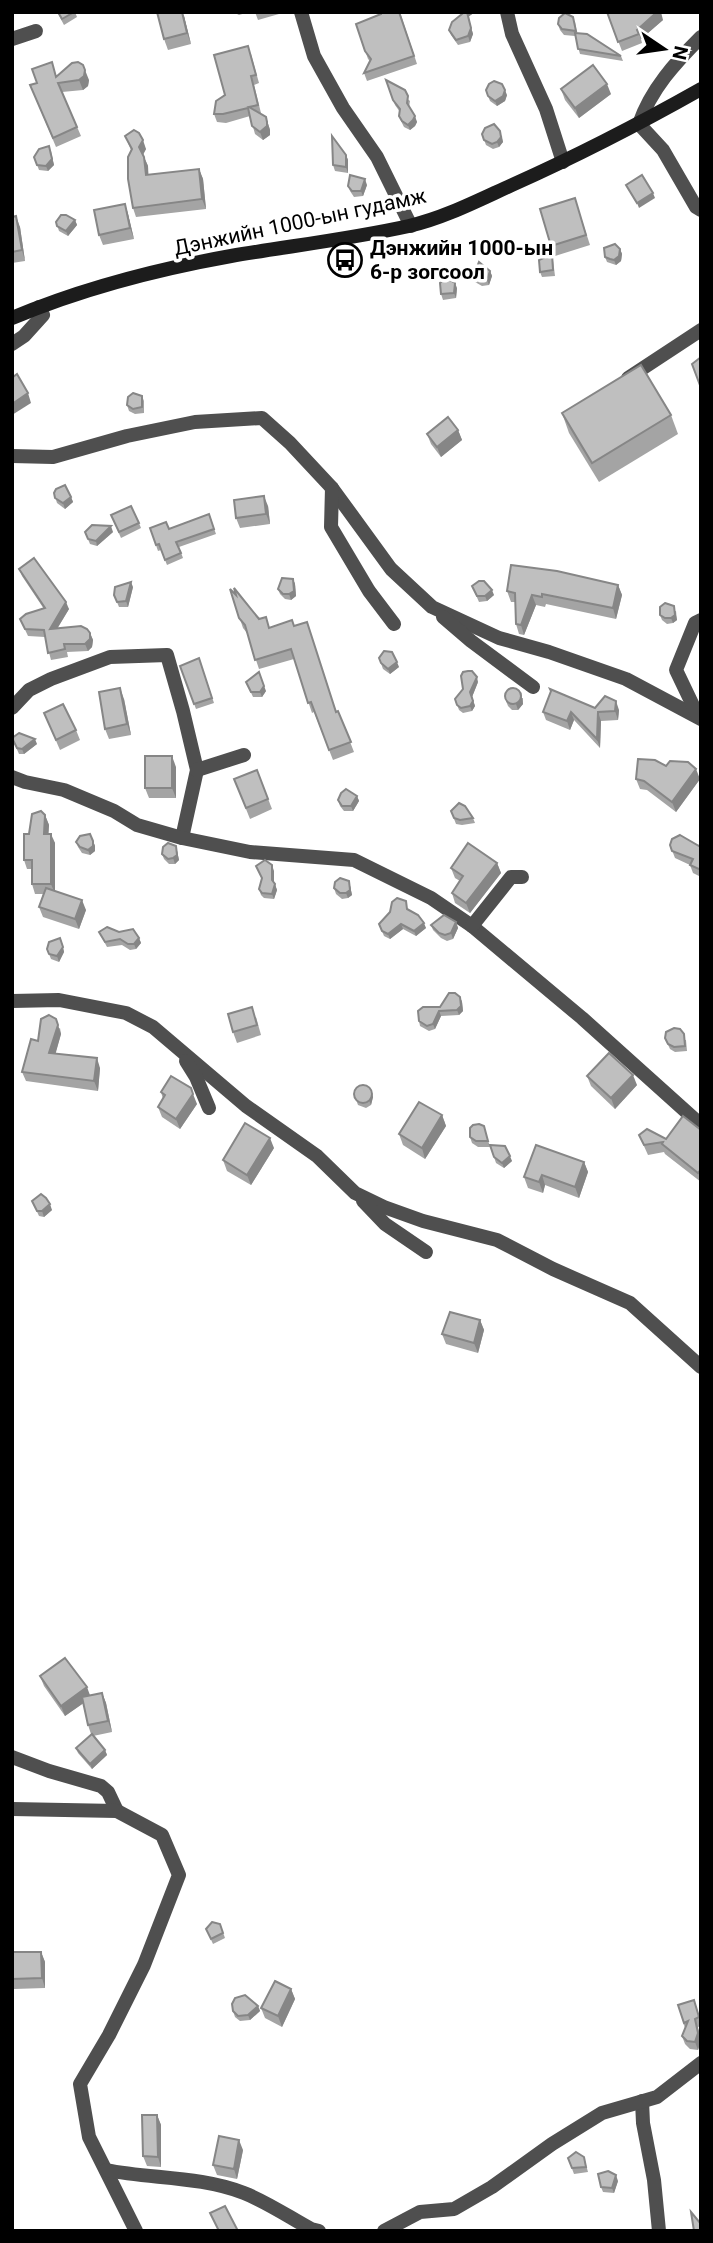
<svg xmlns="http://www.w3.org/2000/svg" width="713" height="2243" font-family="Roboto,sans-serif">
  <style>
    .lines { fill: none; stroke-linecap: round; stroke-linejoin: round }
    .street { stroke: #4f4f4f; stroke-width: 14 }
    .secondary { stroke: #1c1c1c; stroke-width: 14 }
    .wall { fill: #a4a4a4 }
    .shaded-wall { fill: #868686 }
    .building { fill: #bfbfbf; stroke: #868686; stroke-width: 2 }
    .labels { text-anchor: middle; stroke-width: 7; stroke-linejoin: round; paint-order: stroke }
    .street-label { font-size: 21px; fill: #000; stroke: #fff }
    .poi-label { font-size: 21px; font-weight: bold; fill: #000; stroke: #fff; text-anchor: start }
  </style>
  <rect width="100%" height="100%" fill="#fff"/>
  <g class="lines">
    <g class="street">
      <polyline points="301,12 314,56 343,108 377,157 411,226"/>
      <polyline points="507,12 512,34 546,109 563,162"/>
      <path d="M701,37C675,63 651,89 639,124L663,150L696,207L701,210"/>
      <polyline points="12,39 36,31"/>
      <polyline points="12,344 24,336 43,315 39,307"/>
      <polyline points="628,378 701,330"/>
      <polyline points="12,456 53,457 127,436 195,422 262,418 290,443 332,488 391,569 432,607 499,638 549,652 626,679 701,719"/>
      <polyline points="332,488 331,527 369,591 394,624"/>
      <polyline points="443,617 471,641 533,687"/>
      <polyline points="12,708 29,690 51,679 110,657 167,655 183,711 197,770 182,838"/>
      <polyline points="698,716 676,670 695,623 701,620"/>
      <polyline points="197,770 244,755"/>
      <polyline points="12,777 25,782 64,790 114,811 137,825 182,838 250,852 354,860 431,898 472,926 582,1018 701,1125"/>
      <polyline points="472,926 511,877 522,877"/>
      <polyline points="12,1001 59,1000 126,1013 153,1027 246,1106 317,1156 355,1193 384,1207 423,1221 497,1240 553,1269 630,1303 701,1367"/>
      <polyline points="186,1061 196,1077 209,1108"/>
      <polyline points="363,1201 385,1224 426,1252"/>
      <polyline points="12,1757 49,1771 101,1786 108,1792 117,1811"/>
      <polyline points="12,1809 117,1811 162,1835 179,1875 144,1965 109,2035 80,2084 89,2137 136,2231"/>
      <polyline points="642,2101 643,2123 654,2180 659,2231"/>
      <path d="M106,2170C152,2179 200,2176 244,2193C267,2202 289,2217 311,2229L319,2231"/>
      <polyline points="384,2231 420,2212 454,2209 492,2187 552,2144 602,2113 657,2097 701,2063"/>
    </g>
    <path class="secondary" d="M12,318C81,289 158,269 231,256C290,246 350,239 409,226C444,218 479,200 512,185C577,156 639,124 701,89"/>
  </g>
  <g class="wall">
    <polygon points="57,12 75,12 77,17 64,25"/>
    <polygon points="233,12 249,12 239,15"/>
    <polygon points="255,12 278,12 279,14 258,20"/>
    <polygon points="400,12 417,64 367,81 364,73 370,61 368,59 356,24"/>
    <polygon points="461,12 475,12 468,17 473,34 470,42 458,45 451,35 449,30 462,14"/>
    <polygon points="607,12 663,20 641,39 642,43 622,51"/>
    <polygon points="184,16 191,44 168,50 164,39"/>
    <polygon points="575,22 577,34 621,56 623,61 580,54 575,36 564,35 560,30 558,24"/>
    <polygon points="251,54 259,83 254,85 261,113 259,114 266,117 270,130 270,135 263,140 255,134 250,116 226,123 217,122 214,114"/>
    <polygon points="57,77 89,80 88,86 83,90 62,92 81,136 56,147 30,85"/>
    <polygon points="386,80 410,101 409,107 417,122 415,126 410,130 404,127 401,121 399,116 400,112 395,105"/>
    <polygon points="561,89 611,94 579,118 565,100"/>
    <polygon points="507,95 505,101 497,106 490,101 488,96"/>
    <polygon points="482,134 502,136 503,142 499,147 493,149 486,145"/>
    <polygon points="125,136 146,149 143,155 148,166 148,175 199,169 203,179 206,209 136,217 133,208 131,150"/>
    <polygon points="51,151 54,165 48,171 39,170 34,157"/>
    <polygon points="346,155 348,160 348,173 335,171 333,165"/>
    <polygon points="367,185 363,196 354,197 350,191 348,186"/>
    <polygon points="125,204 128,214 134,239 103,245 99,235"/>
    <polygon points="578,208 590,245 555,256 551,246"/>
    <polygon points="12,217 20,227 25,261 12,263"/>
    <polygon points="75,220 77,225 68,236 59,231 56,222"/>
    <polygon points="620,249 622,254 621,261 616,265 607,262 605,257"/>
    <polygon points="553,260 555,276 542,277 540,272"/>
    <polygon points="490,271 492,276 489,285 482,286 475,282 473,277"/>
    <polygon points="457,288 456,298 443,300 441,294"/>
    <polygon points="142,396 144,401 144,413 135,414 129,411 127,405"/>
    <polygon points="562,413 671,415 678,434 599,482 569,433"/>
    <polygon points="458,430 462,440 441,457 431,444 427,434"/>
    <polygon points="54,493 71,497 73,502 65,509 57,503"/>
    <polygon points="268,506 270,524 240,528 236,518"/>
    <polygon points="209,514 216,534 179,547 183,558 167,565 161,550 158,551 150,528 169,529"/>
    <polygon points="113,520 139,523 141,528 121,538"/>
    <polygon points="85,532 113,532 97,546 90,544"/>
    <polygon points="19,569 69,609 57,629 90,633 93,640 92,647 88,651 67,652 68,657 51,660 45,637 28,636 20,619 44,609 22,576"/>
    <polygon points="293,579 295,584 296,596 291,600 285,599 280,594 278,589"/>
    <polygon points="618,585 622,595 616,619 546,604 545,607 536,605 524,635 519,634 516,624 515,602 511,602 507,591"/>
    <polygon points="472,586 494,595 487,601 479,602"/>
    <polygon points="133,587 128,607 119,607 114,595"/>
    <polygon points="230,589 270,628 294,626 336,712 338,711 354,752 333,760 314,712 312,713 294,659 259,669 247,633 243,628"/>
    <polygon points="676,611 677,620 673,623 667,624 662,620 660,615"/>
    <polygon points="199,658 214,703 196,709 180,666"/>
    <polygon points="379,658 399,667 390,674 383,669"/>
    <polygon points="246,682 266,691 262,697 253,697"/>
    <polygon points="478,682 472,697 475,706 472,711 463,713 459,710 455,699"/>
    <polygon points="550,689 595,708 619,710 618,720 601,721 600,748 574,720 570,730 546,720 543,712 551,692"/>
    <polygon points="523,698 523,704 518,710 512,710 508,706 506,701"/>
    <polygon points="124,699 131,735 109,739 105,729"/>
    <polygon points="44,713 76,730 80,740 60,750"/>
    <polygon points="12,738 37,744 24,754 19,754"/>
    <polygon points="666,766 700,779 676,812 647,790 640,789 636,779"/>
    <polygon points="176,767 176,798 149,798 145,788"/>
    <polygon points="257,770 272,809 250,819 234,779"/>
    <polygon points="357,796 359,801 353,811 344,811 340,806 338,800"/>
    <polygon points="451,811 473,818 475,823 462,825 456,824"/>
    <polygon points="45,815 49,825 48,834 55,843 55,891 86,910 79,929 43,917 39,907 43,894 35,894 32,884 32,869 27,869 24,860 29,834"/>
    <polygon points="93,841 95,846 95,851 90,855 82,853 78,847 76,842"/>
    <polygon points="701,844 701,877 693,873 690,865 675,858 670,845 699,846"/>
    <polygon points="176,846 179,860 175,864 169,864 164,859 162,854"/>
    <polygon points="497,863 501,873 470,913 455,903 452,893 460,881 455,878 451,868"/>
    <polygon points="256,866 274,871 274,883 277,890 274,899 264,898 261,895 259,889 262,879"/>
    <polygon points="349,881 352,895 348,898 342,899 336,894 334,888"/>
    <polygon points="408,910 426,928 416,936 403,929 390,939 384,936 379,924"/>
    <polygon points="456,922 458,928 453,939 447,941 441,938 433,930 431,925"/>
    <polygon points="99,932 119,932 139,938 141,943 136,949 130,950 122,945 107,947"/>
    <polygon points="60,938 64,952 59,962 51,959 47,949"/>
    <polygon points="460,997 462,1002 463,1011 459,1015 441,1016 435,1029 429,1031 420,1026 419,1021 440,1007"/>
    <polygon points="256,1017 261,1035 237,1043 233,1032"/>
    <polygon points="60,1028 61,1034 55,1054 100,1068 98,1091 26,1081 22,1072 38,1041"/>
    <polygon points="665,1038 686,1040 687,1051 675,1052 670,1049"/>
    <polygon points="587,1076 637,1085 615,1109 591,1086"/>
    <polygon points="371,1091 373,1097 371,1105 366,1108 358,1105 354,1094"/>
    <polygon points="161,1092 197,1104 180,1129 162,1117 158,1107 163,1099"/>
    <polygon points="442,1115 446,1126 425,1159 403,1145 399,1134"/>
    <polygon points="484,1126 490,1147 478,1147 472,1143 470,1137"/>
    <polygon points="701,1130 701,1182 665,1154 664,1152 648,1155 639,1135 666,1139"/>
    <polygon points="490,1145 512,1161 504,1168 496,1163"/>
    <polygon points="274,1148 251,1185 227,1171 223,1160"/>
    <polygon points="584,1162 588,1172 579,1198 545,1185 543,1193 528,1188 524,1177"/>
    <polygon points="32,1201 52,1210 44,1217 39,1216"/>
    <polygon points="480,1320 484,1330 478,1353 446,1344 442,1334"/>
    <polygon points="40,1676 90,1696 102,1693 106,1703 112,1732 93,1736 105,1750 107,1755 92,1769 78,1753 76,1748 91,1734 88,1725 83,1703 65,1716 44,1686"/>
    <polygon points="220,1924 225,1938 213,1944 206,1929"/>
    <polygon points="12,1952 41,1952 45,1962 45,1988 14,1989 12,1985"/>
    <polygon points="291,1989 295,1999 282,2027 265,2018 261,2008"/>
    <polygon points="694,2000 701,2021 701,2026 698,2027 701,2043 698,2050 690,2049 685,2044 682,2036 685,2028 678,2005"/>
    <polygon points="258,2006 260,2011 250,2020 240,2021 235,2017 233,2011"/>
    <polygon points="157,2115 161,2125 161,2167 147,2166 143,2156"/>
    <polygon points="243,2150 237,2179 217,2175 213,2165"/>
    <polygon points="584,2157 588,2172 574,2174 568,2158"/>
    <polygon points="618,2181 614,2193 603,2192 601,2187"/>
  </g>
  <g class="shaded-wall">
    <polygon points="182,12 184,16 191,44 187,33"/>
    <polygon points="467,12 475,12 468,17 473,34 470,42 468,36"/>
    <polygon points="657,12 661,12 663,20 641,39 637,30"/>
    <polygon points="85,70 89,80 88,86 83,90 79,80"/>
    <polygon points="607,84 611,94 579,118 575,108"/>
    <polygon points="505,90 507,95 505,101 497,106 495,101"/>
    <polygon points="415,116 417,122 415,126 410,130 408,125"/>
    <polygon points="266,117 270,130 270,135 263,140 260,132"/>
    <polygon points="500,131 503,142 499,147 497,142"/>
    <polygon points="143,140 146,149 142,156 139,147"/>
    <polygon points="49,146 54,165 48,171 46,166"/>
    <polygon points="346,155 348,160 348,173 346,167"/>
    <polygon points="144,157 148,166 149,185 146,175"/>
    <polygon points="199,169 203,179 206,209 202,199"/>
    <polygon points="365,179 367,185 363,196 361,191"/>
    <polygon points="653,193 655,198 639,208 637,203"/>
    <polygon points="125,204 128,214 134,239 130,228"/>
    <polygon points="16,216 20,227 25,261 22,250"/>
    <polygon points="75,220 77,225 68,236 66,231"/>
    <polygon points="620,249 622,254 621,261 616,265 614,260"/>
    <polygon points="490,271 492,276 489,285 487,280"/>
    <polygon points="455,283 457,288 456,298 454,293"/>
    <polygon points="28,393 31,403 12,415 12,404"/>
    <polygon points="458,430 462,440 441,457 437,447"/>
    <polygon points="264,496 268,506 270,524 266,514"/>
    <polygon points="71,497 73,502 65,509 63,503"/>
    <polygon points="111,526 113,532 97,546 96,541"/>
    <polygon points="293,579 295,584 296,596 291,600 289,594"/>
    <polygon points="131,582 133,587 128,607 126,601"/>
    <polygon points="618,585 622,595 616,619 613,608"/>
    <polygon points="492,590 494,595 487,601 485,596"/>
    <polygon points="532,595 536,605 524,635 521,625"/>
    <polygon points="66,602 69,609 52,637 50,629"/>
    <polygon points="674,606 677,620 673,623 671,618"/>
    <polygon points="90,633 93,640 92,647 88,651 85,644"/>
    <polygon points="397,662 399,667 390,674 388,669"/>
    <polygon points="259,672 266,691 262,697 260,692"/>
    <polygon points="477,677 478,682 472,697 475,706 472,711 470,706 470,692"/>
    <polygon points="120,688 124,699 131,735 127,724"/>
    <polygon points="521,692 523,704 518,710 516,704"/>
    <polygon points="616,701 619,710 618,720 615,711"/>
    <polygon points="571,712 574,720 570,730 567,721"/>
    <polygon points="598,712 601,721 600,748 597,739"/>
    <polygon points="35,739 37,744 24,754 22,749"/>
    <polygon points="172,756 176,767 176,798 172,788"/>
    <polygon points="696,769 700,779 676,812 672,802"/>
    <polygon points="357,796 359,801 353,811 351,806"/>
    <polygon points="45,815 49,825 48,843 44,834"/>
    <polygon points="51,834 55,843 55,894 51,884"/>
    <polygon points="93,841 95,846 95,851 90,855 88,850"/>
    <polygon points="176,846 179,860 175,864 173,858"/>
    <polygon points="497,863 501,873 470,913 466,903"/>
    <polygon points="272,865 274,871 274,886 272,880"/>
    <polygon points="349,881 352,895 348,898 346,893"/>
    <polygon points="275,884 277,890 274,899 272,894"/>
    <polygon points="82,900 86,910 79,929 75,919"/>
    <polygon points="456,922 458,928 453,939 451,933"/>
    <polygon points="424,923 426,928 416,936 414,931"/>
    <polygon points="401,924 403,929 390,939 388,934"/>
    <polygon points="139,938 141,943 136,949 134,944"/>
    <polygon points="63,947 64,952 59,962 57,956"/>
    <polygon points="460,997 462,1002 463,1011 459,1015 457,1010"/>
    <polygon points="439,1011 441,1016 435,1029 433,1024"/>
    <polygon points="56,1019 61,1034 53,1063 49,1053"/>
    <polygon points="97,1058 100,1068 98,1091 94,1081"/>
    <polygon points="633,1075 637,1085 615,1109 611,1098"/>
    <polygon points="371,1091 373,1097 371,1105 369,1100"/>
    <polygon points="193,1094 197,1104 180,1129 176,1119"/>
    <polygon points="442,1115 446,1126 425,1159 422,1148"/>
    <polygon points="270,1138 274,1148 251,1185 247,1175"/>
    <polygon points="510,1156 512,1161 504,1168 502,1163"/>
    <polygon points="584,1162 588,1172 579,1198 575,1187"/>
    <polygon points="542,1175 545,1185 543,1193 539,1182"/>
    <polygon points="50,1204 52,1210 44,1217 42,1211"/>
    <polygon points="480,1320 484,1330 478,1353 474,1343"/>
    <polygon points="87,1687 91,1698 65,1716 61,1706"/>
    <polygon points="102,1693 106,1703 112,1732 108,1721"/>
    <polygon points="105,1750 107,1755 92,1769 90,1764"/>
    <polygon points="41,1952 45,1962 45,1988 42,1978"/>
    <polygon points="291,1989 295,1999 282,2027 278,2016"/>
    <polygon points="258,2006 260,2011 250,2020 248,2015"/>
    <polygon points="695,2019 701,2039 698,2050 695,2042"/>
    <polygon points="157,2115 161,2125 161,2167 158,2157"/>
    <polygon points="239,2140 243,2150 237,2179 234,2169"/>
    <polygon points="616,2175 618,2181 614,2193 612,2188"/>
  </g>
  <g class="building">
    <polygon points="58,12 74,12 62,19"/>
    <polygon points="157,12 182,12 187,33 164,39"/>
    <polygon points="381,12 399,12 414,56 364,73 371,59 365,51 356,24 381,14"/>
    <polygon points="461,12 467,12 471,28 468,36 456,40 449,30 452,22 462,14"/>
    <polygon points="607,12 657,12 637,30 639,34 618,42"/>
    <polygon points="565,13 573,17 576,31 562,29 558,24 559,18"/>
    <polygon points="575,33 587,34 621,56 578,49"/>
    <polygon points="248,46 256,75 251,76 258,105 249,107 266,117 267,122 267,126 260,132 252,126 248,108 223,114 214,114 216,101 225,95 214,55"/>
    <polygon points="52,62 56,77 72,63 78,62 83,65 85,70 84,76 79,80 58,83 77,127 53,138 30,85 37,83 32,69"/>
    <polygon points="593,65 607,84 575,108 561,89"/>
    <polygon points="386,80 405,90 408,96 407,103 415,116 413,120 408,125 402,121 399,116 400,109 393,100"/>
    <polygon points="494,81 502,84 505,90 503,96 495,101 488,96 486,90 489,84"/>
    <polygon points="494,124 500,131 501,137 497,142 492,144 484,140 482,134 485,128"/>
    <polygon points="134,130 139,133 143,140 139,147 144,157 146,175 199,169 202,199 133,208 128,179 128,157 132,149 125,136"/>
    <polygon points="332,136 346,155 346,167 333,165"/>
    <polygon points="49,146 52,159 46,166 37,165 34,157 39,149"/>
    <polygon points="350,175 365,179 361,191 352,191 348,186"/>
    <polygon points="642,175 653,193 637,203 626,185"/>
    <polygon points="575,198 586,235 551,246 540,209"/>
    <polygon points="125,204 130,228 99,235 94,210"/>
    <polygon points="61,215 66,215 75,220 66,231 57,226 56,222"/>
    <polygon points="16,216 22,250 12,252 12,217"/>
    <polygon points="615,244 620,249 619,256 614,260 610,259 605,257 604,248"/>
    <polygon points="552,254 553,270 540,272 539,260"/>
    <polygon points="479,262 490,271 487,280 480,281 473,277"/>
    <polygon points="446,278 455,283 454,293 441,294 440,283"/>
    <polygon points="701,357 701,388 692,364"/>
    <polygon points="641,365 671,415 592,463 562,413"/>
    <polygon points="17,374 28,393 12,404 12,375 13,377"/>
    <polygon points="133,393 142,396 142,407 133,409 127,405 128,397"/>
    <polygon points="448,417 458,430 437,447 427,434"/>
    <polygon points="65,485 71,497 63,503 55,498 54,493 56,489"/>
    <polygon points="264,496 266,514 236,518 234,500"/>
    <polygon points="131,506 139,523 119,532 111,515"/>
    <polygon points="209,514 214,529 176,542 181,553 165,560 159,544 156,545 150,528 166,522 169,529"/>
    <polygon points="92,525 111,526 96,541 88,539 85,532"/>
    <polygon points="34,558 66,602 50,629 81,626 87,629 90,633 90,639 85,644 64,644 65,649 48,653 44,630 25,629 20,619 26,614 45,608 19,569"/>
    <polygon points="511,565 557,571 618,585 613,608 542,594 542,597 532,595 521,625 516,624 515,593 507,591"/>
    <polygon points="282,578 293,579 294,591 289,594 283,594 278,589"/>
    <polygon points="479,581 484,581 492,590 485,596 477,596 472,586"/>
    <polygon points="131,582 126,601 117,602 114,595 115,587"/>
    <polygon points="234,588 259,619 266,617 269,628 292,620 294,626 307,622 336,712 338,711 351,742 329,750 311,702 308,703 291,649 255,660 245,625 239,618 230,589 236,595"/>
    <polygon points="665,603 674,606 675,615 671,618 665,618 660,615 660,607"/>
    <polygon points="384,651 392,652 397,662 388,669 381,663 379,658"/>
    <polygon points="199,658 212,698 194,704 180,666"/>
    <polygon points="468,671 472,671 477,677 470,692 473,701 470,706 461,708 457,705 455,699 463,689 461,676 463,672"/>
    <polygon points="259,672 264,686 260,692 251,692 246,682"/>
    <circle cx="513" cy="696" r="8"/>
    <polygon points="120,688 127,724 105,729 99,692"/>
    <polygon points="550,689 595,708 605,696 616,701 615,711 598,712 597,739 571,712 567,721 543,712 551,691"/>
    <polygon points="63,704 76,730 56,740 44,713"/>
    <polygon points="19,733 35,739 22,749 17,748 12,738"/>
    <rect x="145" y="756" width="27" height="32"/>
    <polygon points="638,759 655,760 666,766 670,761 688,762 696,769 672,802 644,781 636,779"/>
    <polygon points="257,770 268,799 246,808 234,779"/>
    <polygon points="346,789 357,796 351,806 342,806 338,800 341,793"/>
    <polygon points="459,803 465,806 473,818 460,820 454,818 451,811"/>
    <polygon points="41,811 45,815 44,834 51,834 51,884 32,884 32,860 24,860 24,834 29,834 32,814"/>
    <polygon points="90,834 93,841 93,846 88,850 80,847 76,842 80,836"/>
    <polygon points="680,835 699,846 701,844 701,870 690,865 693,859 672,851 670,845 672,839"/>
    <polygon points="168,843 176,846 177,855 173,858 168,859 162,854 163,847"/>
    <polygon points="468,843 497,863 466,903 452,893 463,876 451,868"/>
    <polygon points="265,860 272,865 272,880 275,884 272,894 262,893 259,889 262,878 256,866"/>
    <polygon points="340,878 349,881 350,890 346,893 340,893 334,888 335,882"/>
    <polygon points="46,888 82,900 75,919 39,907"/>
    <polygon points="397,898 406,901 407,909 418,915 424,923 414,931 401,924 388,934 382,931 379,924 390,912 392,902"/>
    <polygon points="444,915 456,922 451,933 445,935 439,933 431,925"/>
    <polygon points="107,927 119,932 133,929 139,938 134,944 128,944 120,939 105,942 99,932"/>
    <polygon points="60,938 63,947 57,956 49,954 47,949 49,942"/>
    <polygon points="449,993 455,993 460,997 461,1006 457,1010 439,1011 433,1024 427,1026 419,1021 418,1011 423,1007 440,1007"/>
    <polygon points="252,1007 257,1025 233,1032 228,1014"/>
    <polygon points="49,1015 56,1019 58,1025 49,1053 97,1058 94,1081 22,1072 31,1039 38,1041 41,1019"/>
    <polygon points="674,1028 680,1029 684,1034 685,1046 674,1047 668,1044 665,1038 666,1032"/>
    <polygon points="609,1053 633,1075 611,1098 587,1076"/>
    <polygon points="171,1076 191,1088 193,1094 176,1119 158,1107 165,1095 161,1092"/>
    <circle cx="363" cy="1094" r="9"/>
    <polygon points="419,1102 442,1115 422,1148 399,1134"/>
    <polygon points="683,1116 701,1130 701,1169 698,1173 662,1144 663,1142 644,1145 639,1135 647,1129 666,1139"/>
    <polygon points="245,1123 270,1138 247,1175 223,1160"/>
    <polygon points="479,1124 484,1126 488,1141 476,1141 470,1137 470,1128 473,1125"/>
    <polygon points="490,1145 505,1146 510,1156 502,1163 494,1157"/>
    <polygon points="536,1145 584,1162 575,1187 542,1175 539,1182 524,1177"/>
    <polygon points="41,1194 46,1198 50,1204 42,1211 37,1211 32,1201"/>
    <polygon points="450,1312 480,1320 474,1343 442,1334"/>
    <polygon points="65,1658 87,1687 61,1706 40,1676"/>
    <polygon points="102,1693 108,1721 88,1725 82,1697"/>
    <polygon points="92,1734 105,1750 90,1764 76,1748"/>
    <polygon points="212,1922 220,1924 223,1933 211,1939 206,1929"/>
    <polygon points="12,1952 41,1952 42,1978 12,1979"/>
    <polygon points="275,1981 291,1989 278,2016 261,2008"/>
    <polygon points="245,1995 258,2006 248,2015 238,2016 233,2011 232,2004 235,1998"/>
    <polygon points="694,2000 699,2017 695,2019 698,2033 695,2042 687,2041 682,2036 688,2021 684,2023 678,2005"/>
    <polygon points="142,2115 157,2115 158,2157 143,2156"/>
    <polygon points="219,2136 239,2140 234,2169 213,2165"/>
    <polygon points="576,2152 584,2157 586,2167 572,2168 568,2158"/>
    <polygon points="608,2171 616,2175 612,2188 601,2187 598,2174"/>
    <polygon points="225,2206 238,2231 219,2231 210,2213"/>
    <polygon points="691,2212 701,2224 701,2231 694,2231"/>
  </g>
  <defs>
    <g id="bus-ring" transform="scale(1.75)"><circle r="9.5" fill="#fff" stroke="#000" stroke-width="1.5"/><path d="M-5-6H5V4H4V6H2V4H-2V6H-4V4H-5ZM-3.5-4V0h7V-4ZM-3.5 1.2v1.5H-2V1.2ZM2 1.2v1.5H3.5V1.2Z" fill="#000"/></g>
  </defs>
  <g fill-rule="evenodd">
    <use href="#bus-ring" x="345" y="260"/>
  </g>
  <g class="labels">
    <g class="street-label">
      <text transform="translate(300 222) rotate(-12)" y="7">Дэнжийн 1000-ын гудамж</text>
    </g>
    <g class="poi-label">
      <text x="370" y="255">Дэнжийн 1000-ын<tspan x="370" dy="24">6-р зогсоол</tspan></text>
    </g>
  </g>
  <rect width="713" height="2243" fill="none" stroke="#000000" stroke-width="28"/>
  <g transform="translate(664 49) rotate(103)" stroke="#ffffff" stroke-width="5" paint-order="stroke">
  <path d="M0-5L12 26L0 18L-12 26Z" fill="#000000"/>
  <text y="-10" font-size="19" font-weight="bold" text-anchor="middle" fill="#000000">N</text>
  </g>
</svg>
